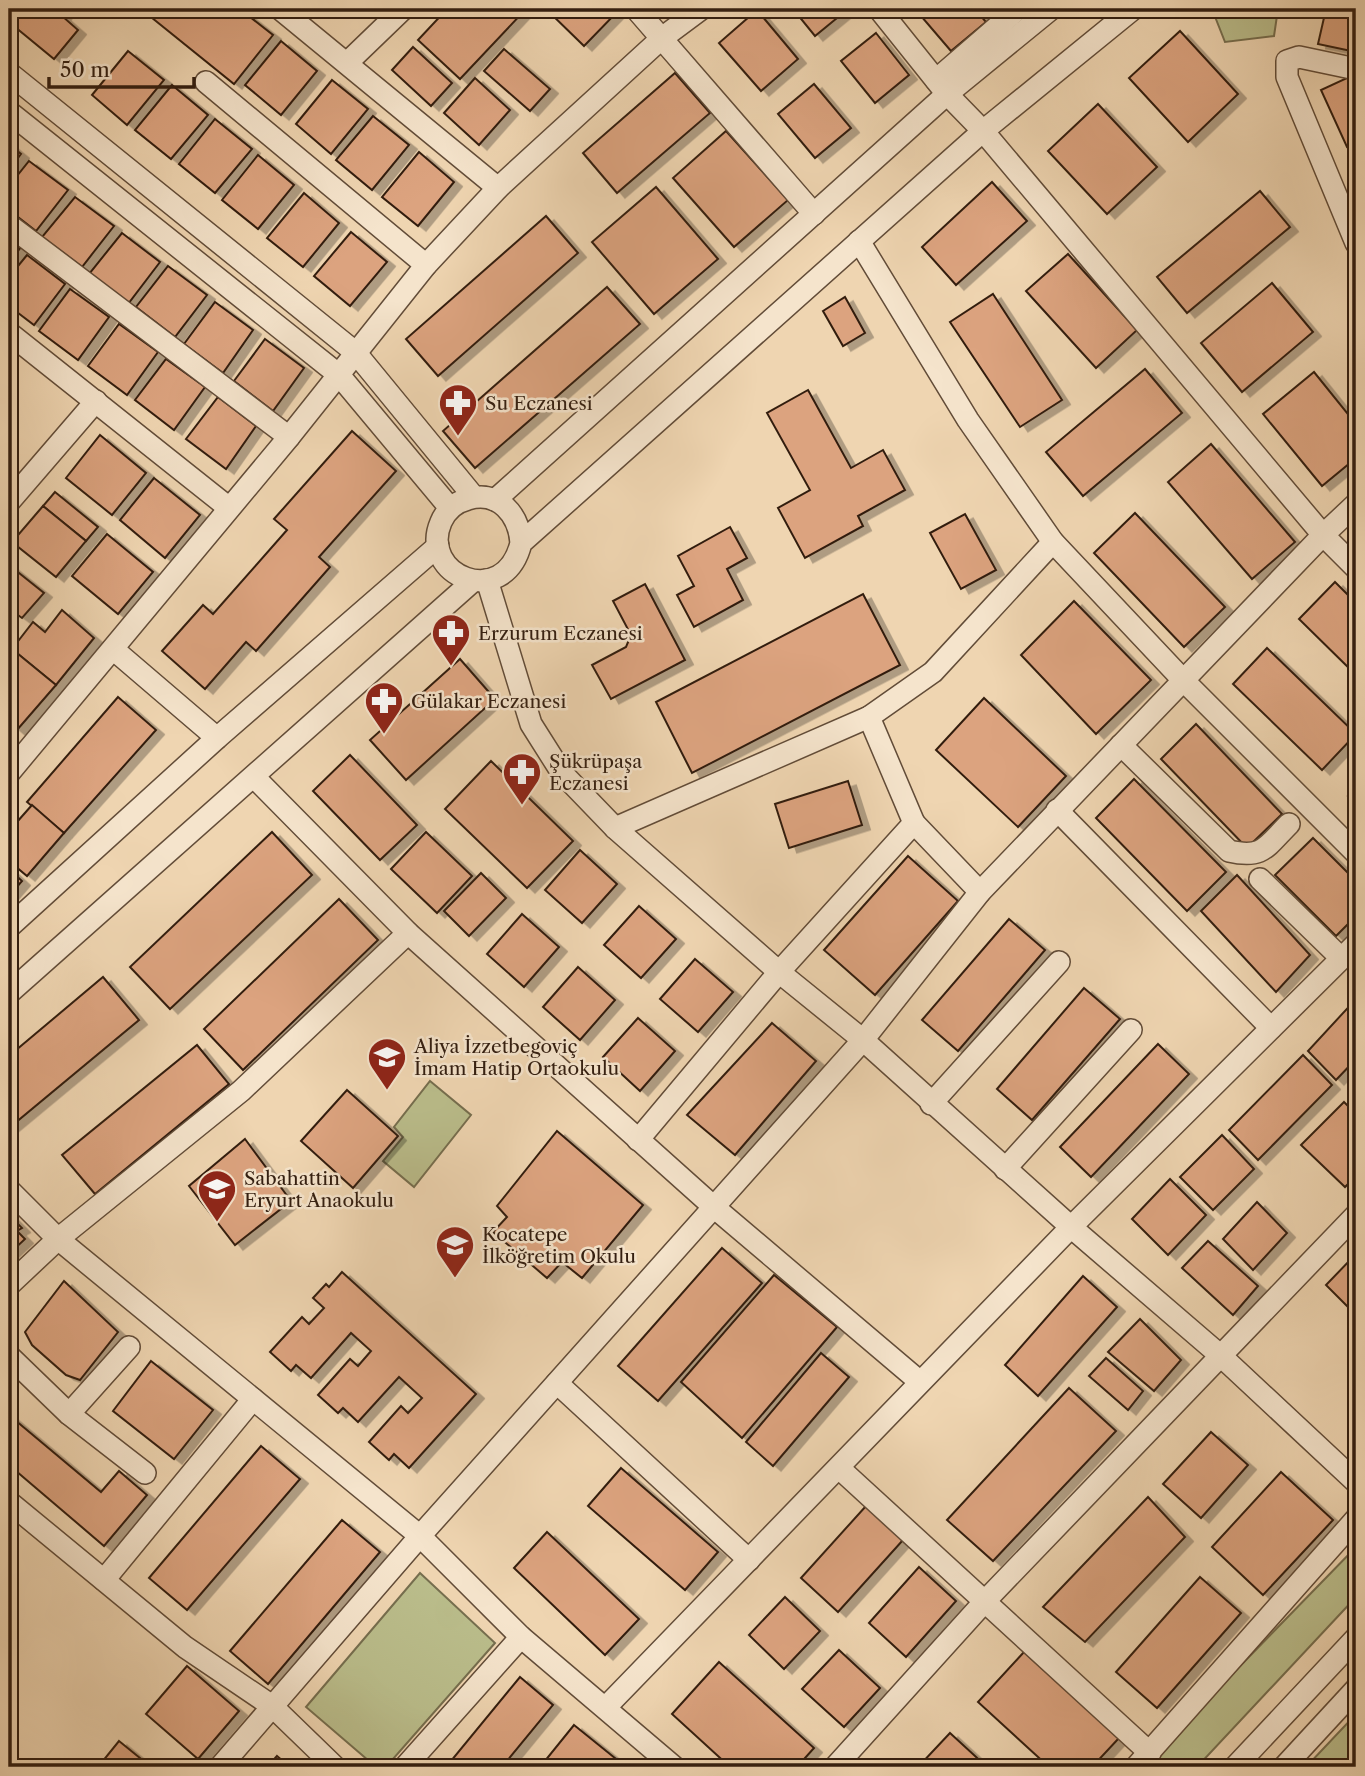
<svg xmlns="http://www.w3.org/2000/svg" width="1365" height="1776" font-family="'Libre Caslon Text',serif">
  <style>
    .green { fill: #babd8b; stroke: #766e4e; stroke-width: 2 }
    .building { fill: #dca37f; stroke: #331e10; stroke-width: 2; filter: url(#shadow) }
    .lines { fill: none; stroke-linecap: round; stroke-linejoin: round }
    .minor-casing { stroke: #624c38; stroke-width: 24 }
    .minor { stroke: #f5e4cc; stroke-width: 21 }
    .labels { text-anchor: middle; stroke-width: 5; stroke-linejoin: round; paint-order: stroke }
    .poi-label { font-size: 19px; fill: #331e10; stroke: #f5e4cc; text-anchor: start }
  </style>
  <defs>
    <filter id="shadow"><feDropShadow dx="8" dy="4.5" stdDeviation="0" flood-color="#0004"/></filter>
  </defs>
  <rect width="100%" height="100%" fill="#efd5b1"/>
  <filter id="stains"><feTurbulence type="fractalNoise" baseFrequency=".00286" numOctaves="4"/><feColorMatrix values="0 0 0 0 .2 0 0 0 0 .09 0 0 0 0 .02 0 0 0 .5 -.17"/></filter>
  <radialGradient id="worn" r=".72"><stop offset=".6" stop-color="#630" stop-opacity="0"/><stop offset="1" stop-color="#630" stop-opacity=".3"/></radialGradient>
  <g class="green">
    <polygon points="1212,9 1278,9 1274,36 1225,42"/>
    <polygon points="430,1081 471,1115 414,1187 383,1161 403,1137 394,1127"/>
    <polygon points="1356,1547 1356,1597 1197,1767 1137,1767 1169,1739"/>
    <polygon points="420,1573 495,1643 386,1767 376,1767 306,1707"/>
    <polygon points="1356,1714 1356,1767 1306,1767"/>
  </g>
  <g class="building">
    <polygon points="9,9 68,9 62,16 78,30 54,59 9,22"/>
    <polygon points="141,9 240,9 273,35 234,84"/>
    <polygon points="447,9 526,9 460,79 418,40"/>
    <polygon points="546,9 620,9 584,46"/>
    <polygon points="793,9 848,9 815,36"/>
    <polygon points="915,9 975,9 986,22 951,51"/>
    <polygon points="1326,9 1356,9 1356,52 1318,44"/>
    <polygon points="757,10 798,59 761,91 719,43"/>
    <polygon points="1180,31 1238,94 1188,142 1129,78"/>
    <polygon points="876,33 909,75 875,103 841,61"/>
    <polygon points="281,41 317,71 281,115 245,85"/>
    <polygon points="413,47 452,83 431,106 392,70"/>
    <polygon points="504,49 550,89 530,111 484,71"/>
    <polygon points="128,51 164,80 127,125 92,95"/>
    <polygon points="675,73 710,113 617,193 583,153"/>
    <polygon points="1349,77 1354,89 1356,88 1356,143 1347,147 1321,90"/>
    <polygon points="475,78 510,110 479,145 444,113"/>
    <polygon points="332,80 368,109 331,154 296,124"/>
    <polygon points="814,84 851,128 815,158 778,114"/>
    <polygon points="172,85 208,115 171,159 135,130"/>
    <polygon points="1098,104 1157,167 1107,214 1048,151"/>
    <polygon points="373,116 409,145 372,190 336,160"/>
    <polygon points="215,119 252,149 215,193 179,164"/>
    <polygon points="726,131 788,200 734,247 673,178"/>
    <polygon points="9,144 21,154 9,170"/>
    <polygon points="419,152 454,182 418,226 382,197"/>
    <polygon points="258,155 294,185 258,229 222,200"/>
    <polygon points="29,161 68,190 36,231 9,210 9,186"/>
    <polygon points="992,182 1027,221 956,285 922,247"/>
    <polygon points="656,187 718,259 654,314 592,242"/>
    <polygon points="1260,191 1290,227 1187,313 1157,277"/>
    <polygon points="304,193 339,223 303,267 267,238"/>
    <polygon points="75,197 114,226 82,267 42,237"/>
    <polygon points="546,216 578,253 438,376 406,339"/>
    <polygon points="351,232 387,262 350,306 314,276"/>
    <polygon points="122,233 160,262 128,304 89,274"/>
    <polygon points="9,238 21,247 9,263"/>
    <polygon points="1068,254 1137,330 1096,368 1026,291"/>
    <polygon points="27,255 65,284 34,325 9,306 9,277"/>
    <polygon points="168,266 207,295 175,337 136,307"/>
    <polygon points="1272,283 1313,332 1242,392 1201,343"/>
    <polygon points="607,287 640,324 475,468 443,431"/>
    <polygon points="70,289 109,317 78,360 39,331"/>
    <polygon points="993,294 1062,400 1020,427 950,322"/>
    <polygon points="845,297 865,333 843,346 823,311"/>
    <polygon points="215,302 253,330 223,373 184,344"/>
    <polygon points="119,324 158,352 127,395 88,366"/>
    <polygon points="265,339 304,368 273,411 234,381"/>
    <polygon points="166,359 205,387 174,430 135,400"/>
    <polygon points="1145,369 1182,413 1083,496 1046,452"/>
    <polygon points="1314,372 1356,424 1356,458 1322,486 1263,414"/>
    <polygon points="808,390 851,468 883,450 905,490 858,516 863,526 805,558 778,508 810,490 767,413"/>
    <polygon points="218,397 256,426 226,469 186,439"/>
    <polygon points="352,431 396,471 319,557 330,567 256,651 246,642 205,689 162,651 203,605 213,614 287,530 274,519"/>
    <polygon points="100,435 146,473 112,515 66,478"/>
    <polygon points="1211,444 1295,542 1252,579 1168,482"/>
    <polygon points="154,478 200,515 165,558 120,520"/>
    <polygon points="55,492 98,527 86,541 43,506"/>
    <polygon points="43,506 86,541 56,577 12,542"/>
    <polygon points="1135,513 1225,607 1184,647 1094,553"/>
    <polygon points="965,514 996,570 961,589 930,533"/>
    <polygon points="730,527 747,558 727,569 743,600 694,627 677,595 694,586 678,556"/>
    <polygon points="107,534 153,572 118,614 72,576"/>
    <polygon points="9,565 44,593 22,618 11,610 9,613"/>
    <polygon points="1335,582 1356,603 1356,675 1299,619"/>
    <polygon points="645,584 685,660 611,699 592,665 626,647 631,635 613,601"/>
    <polygon points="863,594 900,665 692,773 656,702"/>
    <polygon points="1074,601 1151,680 1096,734 1021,655"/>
    <polygon points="62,610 94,638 56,685 12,649 33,622 45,632"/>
    <polygon points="1267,648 1356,734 1322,770 1233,684"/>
    <polygon points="12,649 56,685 17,730 9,723 9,653"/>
    <polygon points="460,659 495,699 406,780 370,740"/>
    <polygon points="118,697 156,730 64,833 27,802"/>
    <polygon points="984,698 1066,776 1018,827 936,750"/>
    <polygon points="1196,724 1282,814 1247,848 1161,759"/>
    <polygon points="350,755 417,825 380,860 313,791"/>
    <polygon points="491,761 573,841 527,888 445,809"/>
    <polygon points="1134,779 1226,872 1187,911 1096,818"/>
    <polygon points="848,781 862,825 789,848 775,804"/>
    <polygon points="1356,789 1356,804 1348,796"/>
    <polygon points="32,805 64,833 27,876 9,861 9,831"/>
    <polygon points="272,832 312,875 170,1009 130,967"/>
    <polygon points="426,832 472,876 437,913 391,869"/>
    <polygon points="1313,838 1356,881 1356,916 1336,936 1275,875"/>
    <polygon points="580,850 617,884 582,923 545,890"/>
    <polygon points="908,856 958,901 875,995 824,950"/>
    <polygon points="9,869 22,881 9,896"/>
    <polygon points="481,873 506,898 469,936 444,911"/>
    <polygon points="1237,875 1310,955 1276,992 1201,911"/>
    <polygon points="339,899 378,940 243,1070 204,1029"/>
    <polygon points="639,906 676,939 641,978 604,945"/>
    <polygon points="522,914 559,947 524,987 487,954"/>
    <polygon points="1009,919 1045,950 958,1051 922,1020"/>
    <polygon points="695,959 733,992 698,1032 660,999"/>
    <polygon points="578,967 615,1000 580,1040 543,1007"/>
    <polygon points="103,977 139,1020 9,1128 9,1056"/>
    <polygon points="1084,988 1120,1019 1032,1120 997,1089"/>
    <polygon points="1356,999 1356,1059 1336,1080 1308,1051"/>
    <polygon points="638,1018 675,1051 640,1091 603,1057"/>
    <polygon points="772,1023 816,1061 735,1155 687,1115"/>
    <polygon points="1158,1044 1189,1074 1091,1177 1060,1147"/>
    <polygon points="197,1045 229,1084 95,1194 62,1155"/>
    <polygon points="1303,1055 1332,1085 1258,1160 1229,1130"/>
    <polygon points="347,1090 398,1136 353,1188 301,1141"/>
    <polygon points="1344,1102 1356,1114 1356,1176 1345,1187 1301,1145"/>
    <polygon points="557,1131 643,1205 582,1278 562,1262 547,1278 493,1232 507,1217 497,1206"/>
    <polygon points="1222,1135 1254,1169 1213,1210 1180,1177"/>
    <polygon points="245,1139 291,1201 235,1245 189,1186"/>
    <polygon points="1170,1179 1206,1215 1168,1255 1132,1219"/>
    <polygon points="1257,1202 1287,1233 1253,1270 1223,1239"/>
    <polygon points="9,1215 22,1228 17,1231 25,1239 9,1254"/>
    <polygon points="1208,1241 1258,1286 1233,1315 1182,1268"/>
    <polygon points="722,1248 762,1283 658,1401 618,1366"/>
    <polygon points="1355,1255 1356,1256 1356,1315 1326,1285"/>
    <polygon points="342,1272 476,1394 409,1468 394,1454 389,1460 369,1442 401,1406 408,1413 422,1398 399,1377 358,1422 343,1408 338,1413 318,1395 350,1359 358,1366 371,1351 351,1333 311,1378 296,1365 291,1371 270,1352 302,1317 309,1324 324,1308 313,1298 326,1284 329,1287"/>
    <polygon points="774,1275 837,1327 742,1438 681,1382"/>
    <polygon points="1083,1276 1117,1307 1038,1396 1005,1365"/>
    <polygon points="64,1281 118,1332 80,1380 66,1375 32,1345 25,1332"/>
    <polygon points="1140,1319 1181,1360 1154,1391 1108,1352"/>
    <polygon points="821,1353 849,1377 773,1466 746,1442"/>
    <polygon points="1106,1358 1143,1391 1128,1410 1089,1376"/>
    <polygon points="151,1361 213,1410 174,1459 113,1411"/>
    <polygon points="1069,1388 1116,1431 993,1561 947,1520"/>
    <polygon points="9,1415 101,1492 119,1471 147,1495 104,1546 9,1465"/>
    <polygon points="1211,1432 1248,1465 1201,1518 1163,1484"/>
    <polygon points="261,1446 300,1479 187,1610 149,1578"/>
    <polygon points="621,1468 718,1552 685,1590 588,1506"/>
    <polygon points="1281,1472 1333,1520 1263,1595 1212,1547"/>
    <polygon points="1148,1497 1185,1537 1085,1642 1043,1607"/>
    <polygon points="866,1506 903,1540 838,1612 801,1578"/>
    <polygon points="342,1520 380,1552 268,1684 230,1651"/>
    <polygon points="547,1532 639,1619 605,1655 514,1568"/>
    <polygon points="919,1567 956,1601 906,1657 869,1623"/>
    <polygon points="1200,1577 1241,1613 1157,1708 1116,1672"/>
    <polygon points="785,1597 820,1631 784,1669 749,1635"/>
    <polygon points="839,1650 880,1688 844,1727 802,1689"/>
    <polygon points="1024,1652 1119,1738 1092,1767 1049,1767 978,1702"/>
    <polygon points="719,1662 814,1748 797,1767 730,1767 672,1714"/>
    <polygon points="187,1666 239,1711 198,1759 146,1714"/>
    <polygon points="520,1677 553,1705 502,1767 446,1767"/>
    <polygon points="574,1725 626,1767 540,1767"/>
    <polygon points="950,1733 987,1767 918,1767"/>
    <polygon points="119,1741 151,1767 98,1767"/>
    <polygon points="277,1756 290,1767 267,1767"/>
  </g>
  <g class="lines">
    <g class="minor-casing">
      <g id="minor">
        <polyline points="280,9 498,188"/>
        <polyline points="636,9 814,214"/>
        <polyline points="879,9 947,94 983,131 1323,535 1356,568"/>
        <polyline points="348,62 403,9"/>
        <polyline points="1356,69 1299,57 1287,61 1287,77 1356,243"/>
        <polyline points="9,73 355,352 474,497"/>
        <polyline points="936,80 1018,9"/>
        <polyline points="206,82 426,265"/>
        <polyline points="9,112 339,375 450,508"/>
        <polyline points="9,225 289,437"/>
        <polyline points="859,241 968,420 1053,542 1184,681 1356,853"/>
        <polyline points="9,333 229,508"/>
        <polyline points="495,500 947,94 1051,9"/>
        <polyline points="9,502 96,401"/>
        <path d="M521,543C519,515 499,490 468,499C456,502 446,510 441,522C418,575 504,612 521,543L983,131L1133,9"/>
        <polyline points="487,580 531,724 562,773 615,828 779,972 863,1040 1071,1227 1221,1356 1356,1482"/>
        <polyline points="113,649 217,738"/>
        <path d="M1121,745L1229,851C1263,859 1266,847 1289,824"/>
        <polyline points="9,773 289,437 426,265 498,188 662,38 701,9"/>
        <polyline points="254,777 408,933 715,1208 919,1381"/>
        <polyline points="1057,810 1271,1028"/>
        <polyline points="914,823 980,892"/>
        <polyline points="615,828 869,717 933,672 1053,542"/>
        <polyline points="1260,879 1341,958"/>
        <polyline points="9,927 217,738 438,546"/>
        <polyline points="9,993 473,581"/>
        <polyline points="931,1104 1059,962"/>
        <polyline points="638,1140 779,972 914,823 869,717"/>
        <polyline points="1005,1169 1131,1030"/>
        <polyline points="9,1190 58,1239 420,1536 521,1637 674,1767"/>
        <polyline points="9,1285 58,1239 241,1091 408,933"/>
        <polyline points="9,1356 69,1414 145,1473"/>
        <polyline points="557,1383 749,1560"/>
        <polyline points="69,1414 129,1347"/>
        <polyline points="839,1468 1150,1753"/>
        <polyline points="9,1502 185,1647 272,1706 335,1767"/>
        <polyline points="104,1580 253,1399"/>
        <polyline points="606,1707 1071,1227 1356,944"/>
        <polyline points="220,1767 420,1536 863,1040 980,892 1323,535 1356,504"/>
        <polyline points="405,1767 521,1637"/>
        <polyline points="835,1767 986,1600 1356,1215"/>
        <polyline points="1136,1767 1356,1519"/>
        <polyline points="1235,1767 1356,1638"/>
        <polyline points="1284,1767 1356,1689"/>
      </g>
    </g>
    <use href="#minor" class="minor"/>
  </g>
  <defs>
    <g id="pharmacy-pin" transform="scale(2.0125)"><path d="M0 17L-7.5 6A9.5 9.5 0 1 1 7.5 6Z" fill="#8f2418" stroke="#f5e4cc"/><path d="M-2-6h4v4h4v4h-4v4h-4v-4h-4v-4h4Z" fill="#fff"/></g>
    <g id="school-pin" transform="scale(2.0125)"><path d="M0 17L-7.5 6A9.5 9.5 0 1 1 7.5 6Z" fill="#8f2418" stroke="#f5e4cc"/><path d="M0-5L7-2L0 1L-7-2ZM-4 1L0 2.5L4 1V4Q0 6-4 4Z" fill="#fff"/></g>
  </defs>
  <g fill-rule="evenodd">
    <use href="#pharmacy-pin" x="458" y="403"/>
    <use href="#pharmacy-pin" x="451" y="633"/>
    <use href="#pharmacy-pin" x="384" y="701"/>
    <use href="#pharmacy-pin" x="522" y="772"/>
    <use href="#school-pin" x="387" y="1057"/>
    <use href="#school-pin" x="217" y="1189"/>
    <use href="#school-pin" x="455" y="1245"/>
  </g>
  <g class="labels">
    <g class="poi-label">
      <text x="485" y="410">Su Eczanesi</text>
      <text x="478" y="640">Erzurum Eczanesi</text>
      <text x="411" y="708">Gülakar Eczanesi</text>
      <text x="549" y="768">Şükrüpaşa<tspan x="549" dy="22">Eczanesi</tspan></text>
      <text x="414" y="1053">Aliya İzzetbegoviç<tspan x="414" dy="22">İmam Hatip Ortaokulu</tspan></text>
      <text x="244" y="1185">Sabahattin<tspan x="244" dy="22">Eryurt Anaokulu</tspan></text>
      <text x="482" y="1241">Kocatepe<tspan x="482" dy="22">İlköğretim Okulu</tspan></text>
    </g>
  </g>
  <rect width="1365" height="1776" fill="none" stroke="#efd5b1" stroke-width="35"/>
  <rect x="10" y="10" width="1344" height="1755" fill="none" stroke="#331e10" stroke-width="3.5"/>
  <rect x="18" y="18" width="1330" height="1741" fill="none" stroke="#331e10" stroke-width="2"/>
  <path d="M49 77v10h145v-10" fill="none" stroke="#331e10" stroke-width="3.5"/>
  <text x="60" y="77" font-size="21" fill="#331e10" stroke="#f5e4cc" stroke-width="5" paint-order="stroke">50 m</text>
  <rect width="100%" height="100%" filter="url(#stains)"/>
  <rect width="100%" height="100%" fill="url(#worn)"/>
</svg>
